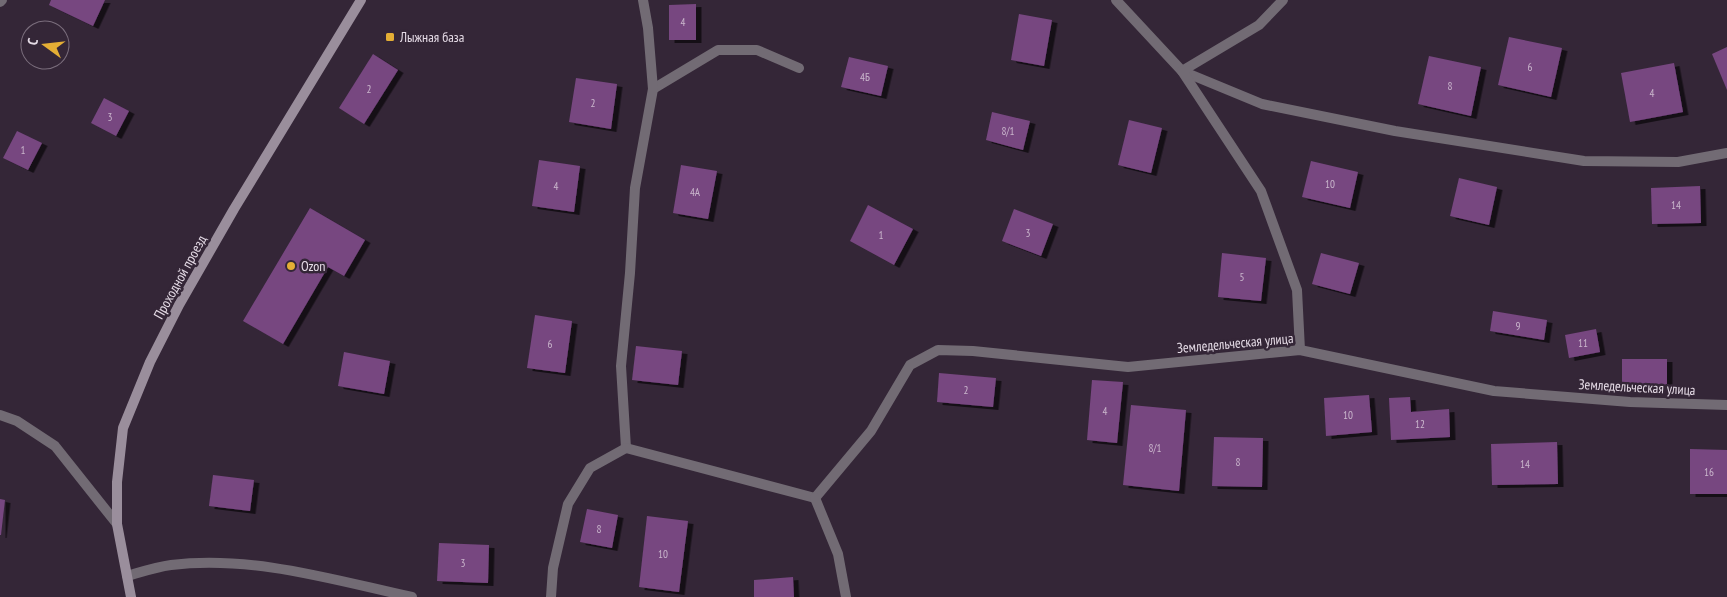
<svg xmlns="http://www.w3.org/2000/svg" width="1727" height="597" font-family="'PT Sans Narrow',sans-serif">
  <style>
    .building { fill: #774680; filter: url(#shadow) }
    .lines { fill: none; stroke-linecap: round; stroke-linejoin: round }
    .lane { stroke: #726b74; stroke-width: 10 }
    .street { stroke: #726b74; stroke-width: 10 }
    .secondary { stroke: #9a8e9c; stroke-width: 10 }
    .poi-dot { fill: #e4ae35; stroke: #342637; stroke-width: 2 }
    .labels { text-anchor: middle; stroke-width: 5; stroke-linejoin: round; paint-order: stroke }
    .number-label { font-size: 11px; fill: #cab6cc }
    .poi-label { font-size: 14px; fill: #e5dbe6; stroke: #342637; text-anchor: start }
    .street-label { font-size: 14px; fill: #e5dbe6; stroke: #342637 }
  </style>
  <defs>
    <filter id="shadow"><feDropShadow dx="5.5" dy="3" stdDeviation="0" flood-color="#0009"/></filter>
  </defs>
  <rect width="100%" height="100%" fill="#342637"/>
  <g class="building">
    <polygon points="51,0 105,0 93,26 49,5"/>
    <polygon points="696,4 696,40 669,40 669,5"/>
    <polygon points="1019,14 1052,20 1044,66 1011,60"/>
    <polygon points="1509,37 1562,48 1551,97 1498,85"/>
    <polygon points="1727,47 1727,90 1712,54"/>
    <polygon points="373,54 398,70 364,124 339,108"/>
    <polygon points="1429,56 1481,67 1471,116 1418,104"/>
    <polygon points="849,57 888,66 881,96 841,87"/>
    <polygon points="1674,63 1683,112 1630,122 1621,73"/>
    <polygon points="576,78 617,84 611,129 569,122"/>
    <polygon points="104,98 129,111 116,136 91,123"/>
    <polygon points="992,112 1030,121 1023,150 986,140"/>
    <polygon points="1129,120 1162,128 1151,173 1118,165"/>
    <polygon points="17,131 42,143 28,170 3,158"/>
    <polygon points="539,160 580,166 574,212 532,206"/>
    <polygon points="1311,161 1358,172 1350,208 1302,197"/>
    <polygon points="681,165 717,171 708,219 673,213"/>
    <polygon points="1459,178 1497,187 1489,225 1450,216"/>
    <polygon points="1700,186 1701,223 1652,224 1651,188"/>
    <polygon points="868,205 913,229 894,265 850,241"/>
    <polygon points="310,208 365,240 344,276 328,267 283,344 243,321"/>
    <polygon points="1014,209 1053,224 1041,256 1002,241"/>
    <polygon points="1222,253 1266,258 1261,301 1218,297"/>
    <polygon points="1321,253 1359,263 1350,294 1312,284"/>
    <polygon points="1493,311 1547,320 1544,340 1490,331"/>
    <polygon points="535,315 572,321 565,373 527,368"/>
    <polygon points="1596,329 1600,352 1569,358 1565,335"/>
    <polygon points="636,346 682,351 678,385 632,380"/>
    <polygon points="344,352 390,361 384,394 338,386"/>
    <polygon points="1622,359 1667,359 1667,385 1622,386"/>
    <polygon points="939,373 996,378 993,407 937,402"/>
    <polygon points="1092,380 1123,382 1117,443 1087,440"/>
    <polygon points="1369,395 1372,432 1326,436 1324,398"/>
    <polygon points="1410,397 1411,412 1449,409 1450,437 1391,440 1389,398"/>
    <polygon points="1131,405 1186,410 1179,491 1123,485"/>
    <polygon points="1214,437 1263,438 1262,487 1212,486"/>
    <polygon points="1557,442 1558,484 1492,485 1491,444"/>
    <polygon points="1690,449 1727,450 1727,494 1690,494"/>
    <polygon points="213,475 254,480 250,511 209,506"/>
    <polygon points="0,499 5,500 1,535 0,535"/>
    <polygon points="587,509 618,515 612,548 580,542"/>
    <polygon points="647,516 688,521 679,592 639,587"/>
    <polygon points="439,543 489,545 488,583 437,581"/>
    <polygon points="793,577 794,597 754,597 754,580"/>
  </g>
  <g class="lines">
    <polyline class="lane" points="653,89 718,50 757,50 799,68"/>
    <g class="street">
      <polyline points="1116,0 1182,71 1262,104 1395,131 1584,161 1678,162 1727,153"/>
      <polyline points="1283,0 1259,25 1182,71 1261,191 1297,290 1300,350"/>
      <polyline points="0,2 2,0"/>
      <polyline points="0,415 17,421 55,446 117,524"/>
      <polyline points="626,448 621,366 630,273 635,188 653,89 648,28 643,0"/>
      <polyline points="626,448 815,498"/>
      <polyline points="815,498 871,431 910,365 938,350 973,351 1128,367 1300,350 1494,391 1630,402 1727,405"/>
      <polyline points="815,498 838,554 846,597"/>
      <path d="M127,576C141,572 156,567 171,565C252,555 334,580 412,597"/>
      <polyline points="551,597 553,568 568,504 590,468 626,448"/>
    </g>
    <polyline class="secondary" points="131,597 117,524 117,482 123,428 150,362 179,305 234,209 361,0"/>
  </g>
  <g class="poi-dot">
    <rect x="385" y="32" width="10" height="10" rx="2.5"/>
    <circle cx="291" cy="266" r="5"/>
  </g>
  <g class="labels">
    <g class="number-label">
      <text x="683" y="26">4</text>
      <text x="1530" y="71">6</text>
      <text x="865" y="81">4Б</text>
      <text x="1450" y="90">8</text>
      <text x="369" y="93">2</text>
      <text x="1652" y="97">4</text>
      <text x="593" y="107">2</text>
      <text x="110" y="121">3</text>
      <text x="1008" y="135">8/1</text>
      <text x="23" y="154">1</text>
      <text x="1330" y="188">10</text>
      <text x="556" y="190">4</text>
      <text x="695" y="196">4А</text>
      <text x="1676" y="209">14</text>
      <text x="1028" y="237">3</text>
      <text x="881" y="239">1</text>
      <text x="1242" y="281">5</text>
      <text x="1518" y="330">9</text>
      <text x="1583" y="347">11</text>
      <text x="550" y="348">6</text>
      <text x="966" y="394">2</text>
      <text x="1105" y="415">4</text>
      <text x="1348" y="419">10</text>
      <text x="1420" y="428">12</text>
      <text x="1155" y="452">8/1</text>
      <text x="1238" y="466">8</text>
      <text x="1525" y="468">14</text>
      <text x="1709" y="476">16</text>
      <text x="599" y="533">8</text>
      <text x="663" y="558">10</text>
      <text x="463" y="567">3</text>
    </g>
    <g class="poi-label">
      <text x="400" y="42">Лыжная база</text>
      <text x="301" y="271">Ozon</text>
    </g>
    <g class="street-label">
      <text transform="translate(180 277) rotate(-61)" y="5">Проходной проезд</text>
      <text transform="translate(1235 343) rotate(-5)" y="5">Земледельческая улица</text>
      <text transform="translate(1637 387) rotate(3)" y="5">Земледельческая улица</text>
    </g>
  </g>
  <g transform="translate(45 45) rotate(285)"><circle r="24" fill="#342637" stroke="#7b6e7d"/>
  <path d="M0-4L9 19L0 12L-9 19Z" fill="#e4ae35"/>
  <text y="-8" font-size="14" font-weight="bold" text-anchor="middle" fill="#e5dbe6">С</text>
  </g>
</svg>
